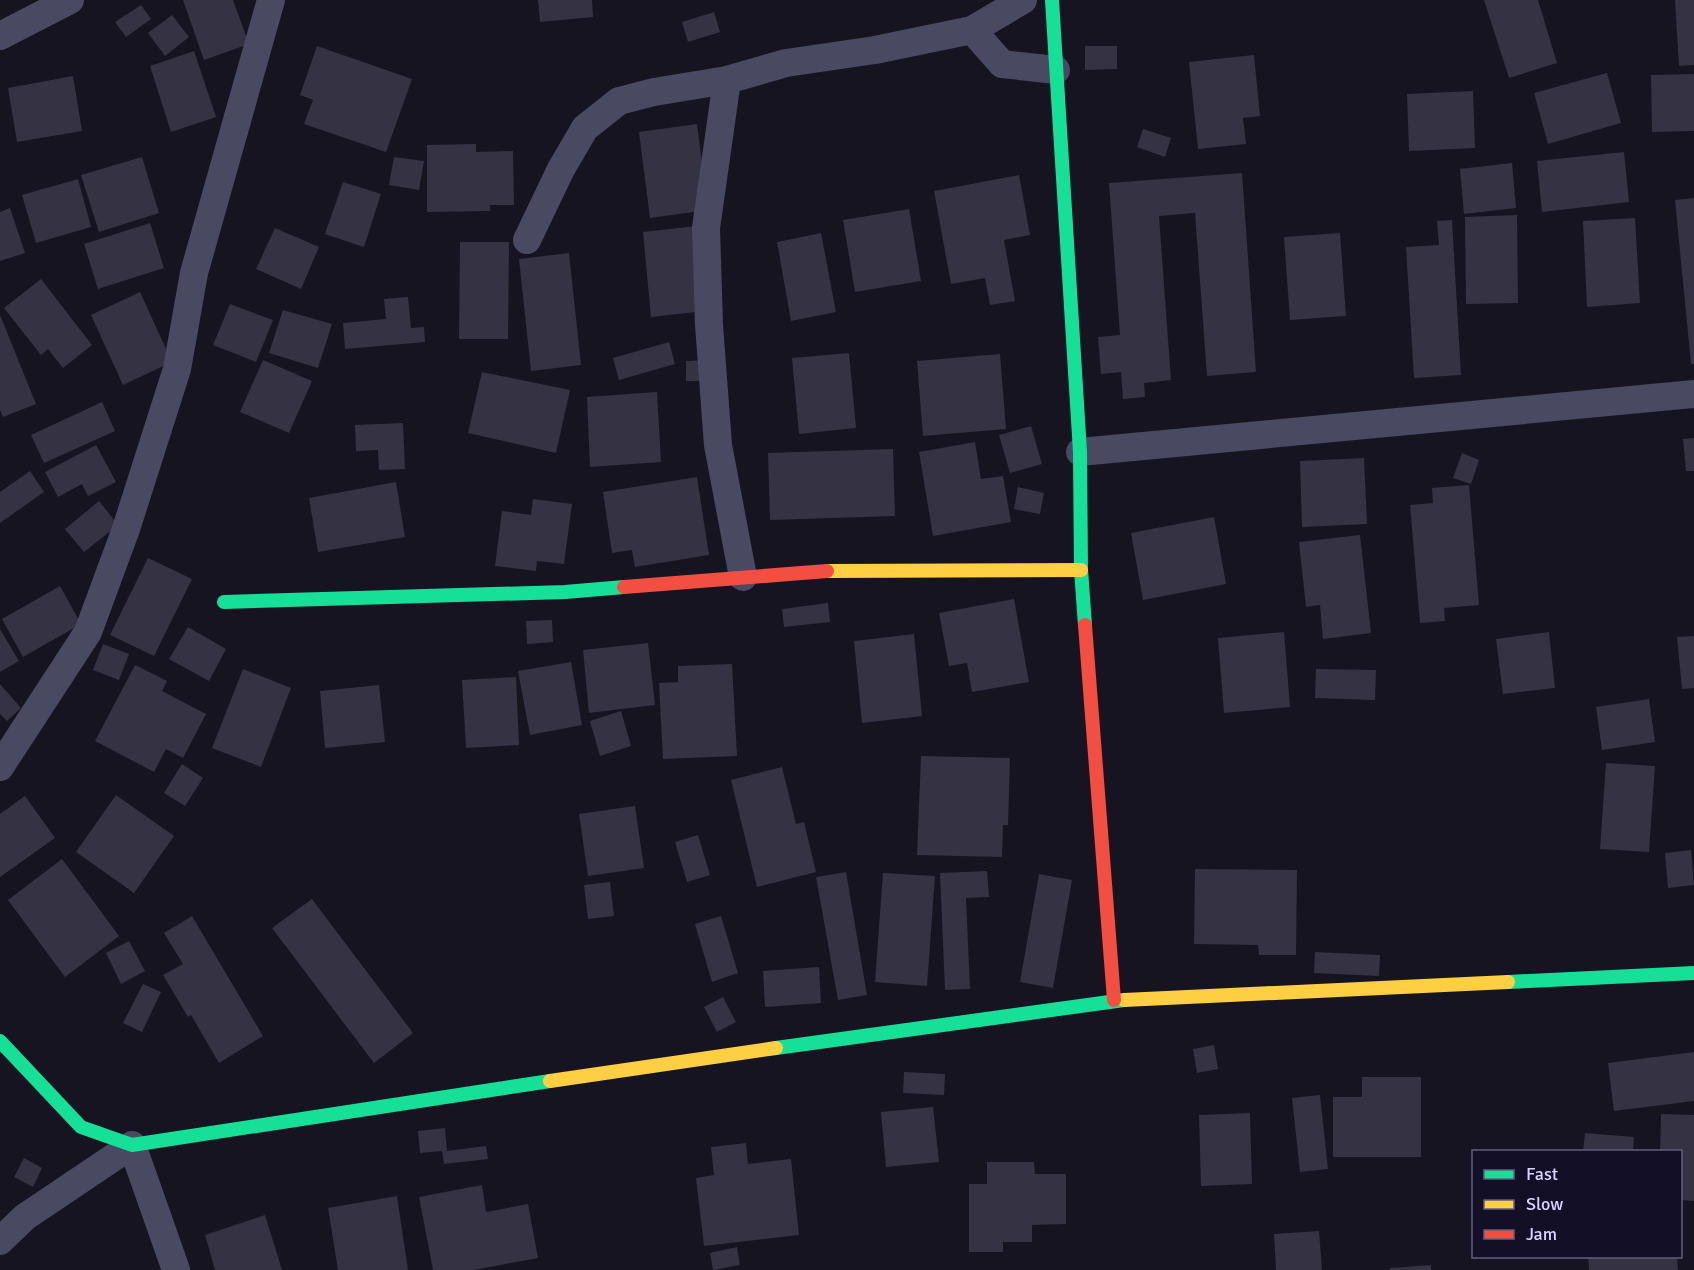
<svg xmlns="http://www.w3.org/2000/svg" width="1694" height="1270" font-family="Signika,sans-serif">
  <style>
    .building { fill: #343243 }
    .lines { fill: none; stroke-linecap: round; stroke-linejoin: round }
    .street { stroke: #4a4962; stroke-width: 28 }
    .fast { stroke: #16e098; stroke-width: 14 }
    .slow { stroke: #ffcf43; stroke-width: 14 }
    .jam { stroke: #f24e42; stroke-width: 14 }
  </style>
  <rect width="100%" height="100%" fill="#161421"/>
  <g class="building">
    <polygon points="183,0 233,0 249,44 204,60"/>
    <polygon points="538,0 592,0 593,17 540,22"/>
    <polygon points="1484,0 1538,0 1557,63 1509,78"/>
    <polygon points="1675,0 1694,0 1694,65 1679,66"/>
    <polygon points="141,5 151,19 126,37 115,22"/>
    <polygon points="714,12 720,32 688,42 682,22"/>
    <polygon points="172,15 189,37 165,56 148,33"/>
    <polygon points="317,46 412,79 386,152 304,124 313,100 300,95"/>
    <polygon points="1085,46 1117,46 1117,69 1085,70"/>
    <polygon points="194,51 216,117 171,132 150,66"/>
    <polygon points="1254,55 1260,116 1243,118 1246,144 1198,149 1189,62"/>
    <polygon points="1607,73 1621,123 1548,144 1534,93"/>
    <polygon points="1694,74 1694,131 1652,132 1651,75"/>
    <polygon points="73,76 82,131 17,142 8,88"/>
    <polygon points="1473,91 1475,148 1409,151 1407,94"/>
    <polygon points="697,124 708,210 650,218 639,132"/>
    <polygon points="1143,129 1171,138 1165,157 1137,147"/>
    <polygon points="476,144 476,152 513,151 514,205 490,205 490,211 427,212 427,145"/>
    <polygon points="1624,152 1629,202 1542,212 1537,161"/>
    <polygon points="142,157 159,213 99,232 81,175"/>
    <polygon points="394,157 424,161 419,190 389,185"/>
    <polygon points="1512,163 1516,208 1464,214 1460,169"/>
    <polygon points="1242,173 1256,372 1207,376 1195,213 1159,216 1171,380 1144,383 1145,397 1123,399 1121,372 1101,374 1098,337 1120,335 1109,183"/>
    <polygon points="1019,175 1030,235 1004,240 1015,301 990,305 985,278 951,284 934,191"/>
    <polygon points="78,179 91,227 36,243 22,195"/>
    <polygon points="343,182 381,194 364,247 325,234"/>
    <polygon points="1694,198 1694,364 1691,364 1675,200"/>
    <polygon points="10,208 25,253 0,261 0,212"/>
    <polygon points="909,209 921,281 855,292 843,220"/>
    <polygon points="1517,215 1518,303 1466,304 1465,217"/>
    <polygon points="1635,218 1640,303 1587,307 1583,221"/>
    <polygon points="1452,220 1461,375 1414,378 1406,247 1439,245 1437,221"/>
    <polygon points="150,223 164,268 98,289 84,244"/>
    <polygon points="697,226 705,311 651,317 643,232"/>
    <polygon points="275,228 319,247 301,289 256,269"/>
    <polygon points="821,233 836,312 791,321 777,242"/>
    <polygon points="1340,233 1346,316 1290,320 1284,237"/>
    <polygon points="460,242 509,242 508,339 459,339"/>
    <polygon points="569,253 581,365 531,371 519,259"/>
    <polygon points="41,279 92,345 63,368 48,349 41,355 4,308"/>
    <polygon points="140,292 172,362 123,385 91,315"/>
    <polygon points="408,297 411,328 424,327 425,342 345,349 343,323 386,319 384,299"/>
    <polygon points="230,304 273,320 256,362 213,345"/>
    <polygon points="283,310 332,324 318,368 269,353"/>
    <polygon points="0,315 36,404 3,417 0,410"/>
    <polygon points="669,342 675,364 619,380 613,358"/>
    <polygon points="849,353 856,428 799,434 792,358"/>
    <polygon points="1000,354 1006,429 923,436 917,361"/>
    <polygon points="263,360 312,381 289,433 240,412"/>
    <polygon points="711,360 711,381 686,381 686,361"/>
    <polygon points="482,372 570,390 556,453 468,433"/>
    <polygon points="657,392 661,462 590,467 587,397"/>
    <polygon points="102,402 115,431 44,463 31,435"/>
    <polygon points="403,423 405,469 379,470 378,450 356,451 355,425"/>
    <polygon points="1031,426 1042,464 1010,473 999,435"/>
    <polygon points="1694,438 1694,471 1686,471 1683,439"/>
    <polygon points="975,442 981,479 1003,476 1011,522 933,536 919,452"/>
    <polygon points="96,445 116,482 88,496 82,484 58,497 45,472"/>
    <polygon points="893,449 895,516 770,520 768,453"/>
    <polygon points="1462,453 1479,460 1471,484 1453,478"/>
    <polygon points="1364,458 1367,524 1302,527 1300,461"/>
    <polygon points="30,471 44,492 0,523 0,492"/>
    <polygon points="697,477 709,555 635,567 632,550 612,553 603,492"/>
    <polygon points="396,482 405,537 318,552 309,498"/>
    <polygon points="1469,485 1479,605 1444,608 1445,621 1420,623 1410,505 1433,503 1432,488"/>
    <polygon points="1018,487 1044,493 1040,514 1014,509"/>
    <polygon points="533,499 572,504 564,564 537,561 536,571 495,566 502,511 531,515"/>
    <polygon points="99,501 118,525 84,552 65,529"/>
    <polygon points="1214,517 1226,584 1143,600 1131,533"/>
    <polygon points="1360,535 1371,633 1323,639 1320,605 1306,607 1299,542"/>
    <polygon points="148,558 192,579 154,656 110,635"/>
    <polygon points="60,586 81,624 23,657 2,619"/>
    <polygon points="1014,599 1029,682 972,692 967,663 949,666 939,613"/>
    <polygon points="828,603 830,622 784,627 782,609"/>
    <polygon points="552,620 553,642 527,644 526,621"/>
    <polygon points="188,627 226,649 209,681 169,659"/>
    <polygon points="0,629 19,661 0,672"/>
    <polygon points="1284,632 1290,707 1224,713 1218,638"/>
    <polygon points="1549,632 1555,688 1503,694 1496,639"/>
    <polygon points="914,634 922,716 862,723 854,641"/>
    <polygon points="1694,636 1694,688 1682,689 1677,637"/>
    <polygon points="648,643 655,705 589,713 583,650"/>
    <polygon points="103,644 129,654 119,680 93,670"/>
    <polygon points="571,662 582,725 530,735 518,671"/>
    <polygon points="732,664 737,756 663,759 659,683 678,682 678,666"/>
    <polygon points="135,665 167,681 162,691 206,714 183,758 166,749 154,772 95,741"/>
    <polygon points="243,669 291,688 261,767 212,748"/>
    <polygon points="1316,669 1376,670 1375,700 1315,698"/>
    <polygon points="516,677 519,745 466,748 462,680"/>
    <polygon points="0,684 21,708 7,721 0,714"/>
    <polygon points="379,685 385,742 325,748 320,691"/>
    <polygon points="1649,699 1655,742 1602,750 1596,707"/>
    <polygon points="621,711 631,746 600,756 590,721"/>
    <polygon points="921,756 1010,758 1008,825 1003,825 1002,857 917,855"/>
    <polygon points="1606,763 1655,766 1649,852 1600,849"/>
    <polygon points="182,764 203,778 185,806 164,793"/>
    <polygon points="782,767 796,824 804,822 816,872 757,887 731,780"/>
    <polygon points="116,795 174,836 134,893 76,852"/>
    <polygon points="25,796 55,838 0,877 0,814"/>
    <polygon points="635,806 644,868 588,876 579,814"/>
    <polygon points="698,835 710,875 687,882 675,842"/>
    <polygon points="1691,850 1694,885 1668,888 1665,853"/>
    <polygon points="62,859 119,936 65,977 8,900"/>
    <polygon points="1195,869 1297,870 1296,955 1259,955 1258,945 1194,944"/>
    <polygon points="987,871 989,897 966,898 970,989 945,990 940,873"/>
    <polygon points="846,872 867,995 838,1000 816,877"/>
    <polygon points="883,873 935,876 927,986 875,982"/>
    <polygon points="1039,874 1072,880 1053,988 1020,982"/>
    <polygon points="610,882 614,916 588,919 584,885"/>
    <polygon points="312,899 413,1033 374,1063 272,928"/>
    <polygon points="192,916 263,1036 219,1063 191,1015 188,1017 163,975 183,964 164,933"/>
    <polygon points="721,916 738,973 712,982 695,924"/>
    <polygon points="129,941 145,971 121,984 106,953"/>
    <polygon points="1315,952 1380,955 1379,976 1314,973"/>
    <polygon points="819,967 821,1003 765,1007 763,971"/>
    <polygon points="143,984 161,992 142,1032 123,1023"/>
    <polygon points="723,997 736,1022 717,1032 704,1007"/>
    <polygon points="1214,1045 1218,1069 1197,1073 1193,1049"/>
    <polygon points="1694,1052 1694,1101 1614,1111 1608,1063"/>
    <polygon points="904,1072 945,1074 944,1095 903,1093"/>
    <polygon points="1362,1077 1421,1077 1421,1157 1333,1157 1333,1097 1362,1097"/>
    <polygon points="1320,1095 1328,1169 1300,1172 1292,1098"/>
    <polygon points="933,1107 939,1162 886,1167 881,1112"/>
    <polygon points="1250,1113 1252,1184 1201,1186 1199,1115"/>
    <polygon points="1661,1114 1694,1115 1694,1201 1680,1200 1680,1152 1660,1152"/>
    <polygon points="445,1128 447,1151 486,1146 488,1159 444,1164 442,1151 420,1153 418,1131"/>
    <polygon points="1585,1133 1634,1137 1633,1152 1583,1152"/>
    <polygon points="746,1143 748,1164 791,1159 799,1235 704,1246 696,1178 714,1175 711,1147"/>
    <polygon points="24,1158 42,1168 33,1187 14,1177"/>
    <polygon points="987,1162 1034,1162 1035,1174 1066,1174 1066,1224 1032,1225 1032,1242 1003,1242 1003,1252 969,1252 969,1184 987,1184"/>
    <polygon points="482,1185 486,1212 528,1204 538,1258 473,1270 433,1270 419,1197"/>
    <polygon points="397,1196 408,1270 338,1270 328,1208"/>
    <polygon points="265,1215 282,1270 215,1270 205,1235"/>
    <polygon points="1319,1231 1322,1270 1276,1270 1274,1234"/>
    <polygon points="737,1247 740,1265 713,1270 710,1253"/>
    <polygon points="1588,1256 1677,1256 1678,1270 1589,1270"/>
    <polygon points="1431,1265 1431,1270 1390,1270 1390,1268"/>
  </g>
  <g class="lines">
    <g class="street">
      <polyline points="972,30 1002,64 1056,70"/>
      <polyline points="0,36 70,0"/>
      <polyline points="727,80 706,228 709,325 718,445 743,577"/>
      <polyline points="527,240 561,169 585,128 619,101 654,92 727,80 786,63 875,50 972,30 1023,0"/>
      <polyline points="1080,452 1694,394"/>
      <polyline points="0,767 88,632 126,529 177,369 194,273 271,0"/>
      <polyline points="0,1241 25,1217 132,1145 176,1270"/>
    </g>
    <g class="fast">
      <polyline points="1052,0 1080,452 1081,570 1085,625"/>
      <polyline points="224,602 565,592 624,587"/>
      <polyline points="1508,982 1694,973"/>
      <polyline points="0,1041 81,1127 132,1145 550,1081"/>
      <polyline points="776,1048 1124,1000"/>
    </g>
    <g class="slow">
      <polyline points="827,571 1081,570"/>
      <polyline points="1124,1000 1508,982"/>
      <polyline points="550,1081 776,1048"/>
    </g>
    <g class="jam">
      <polyline points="624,587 827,571"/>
      <polyline points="1085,625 1114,1000"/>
    </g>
  </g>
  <rect x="1472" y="1150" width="210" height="108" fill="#130f26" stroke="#625e7d" stroke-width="1.5"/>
  <rect x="1484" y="1170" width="30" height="9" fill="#16e098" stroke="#625e7d" stroke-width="1.5"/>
  <text x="1526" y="1180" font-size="18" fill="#d9d4ff">Fast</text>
  <rect x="1484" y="1200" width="30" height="9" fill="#ffcf43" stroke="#625e7d" stroke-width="1.5"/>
  <text x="1526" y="1210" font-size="18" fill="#d9d4ff">Slow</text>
  <rect x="1484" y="1230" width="30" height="9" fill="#f24e42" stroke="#625e7d" stroke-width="1.5"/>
  <text x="1526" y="1240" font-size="18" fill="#d9d4ff">Jam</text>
</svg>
